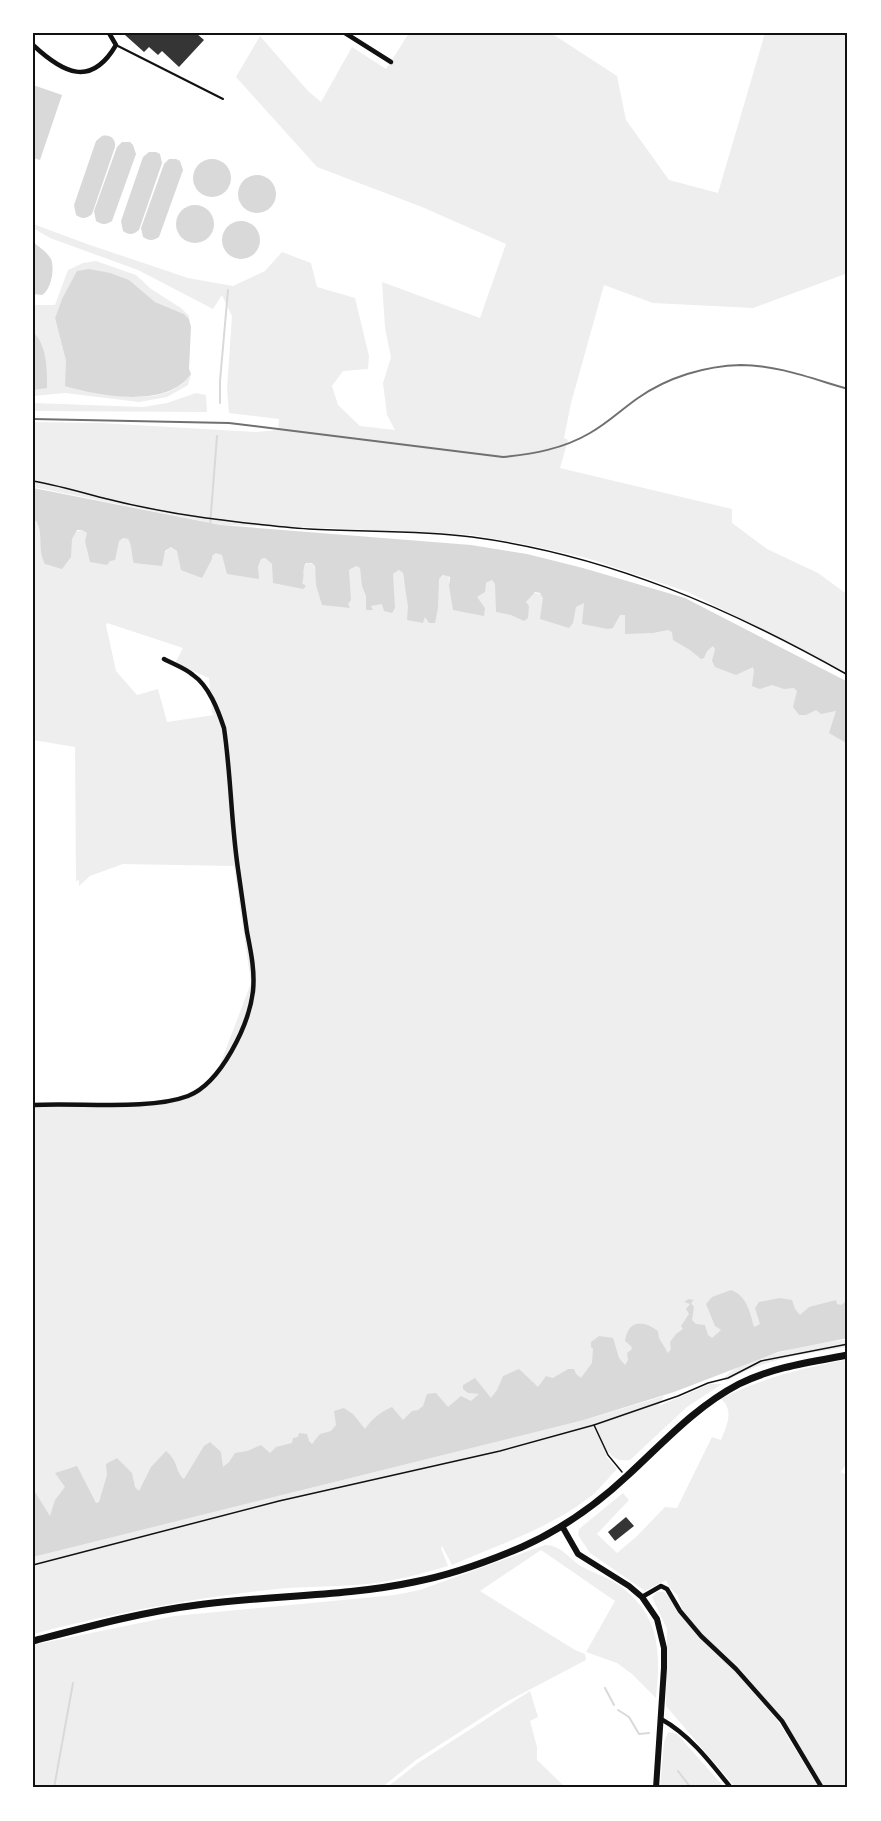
<svg xmlns="http://www.w3.org/2000/svg" width="881" height="1821" font-family="Literata,serif">
  <style>
    .green { fill: #eee; fill-rule: evenodd }
    .water { fill: #d9d9d9 }
    .lines { fill: none; stroke-linecap: round; stroke-linejoin: round }
    .stream { stroke: #d9d9d9; stroke-width: 2 }
    .building { fill: #353535 }
    .path { stroke: #111; stroke-width: 1.5 }
    .service { stroke: #111; stroke-width: 2 }
    .minor { stroke: #111; stroke-width: 4.5 }
    .tertiary { stroke: #111; stroke-width: 6 }
    .secondary { stroke: #111; stroke-width: 7 }
    .rail { stroke: #707070; stroke-width: 2 }
    .neatline { fill: none; stroke: #111; stroke-width: 2 }
  </style>
  <rect width="100%" height="100%" fill="#fff"/>
  <g class="green">
    <polygon points="409,33 551,33 617,76 626,120 669,180 718,193 765,33 848,33 848,273 753,308 653,303 604,285 571,403 564,438 568,440 560,468 732,509 732,523 767,549 818,573 848,595 848,673 688,592 587,558 529,545 472,535 326,528 222,525 33,487 33,422 100,423 256,432 278,430 279,419 229,413 227,389 232,316 222,295 213,309 138,270 50,238 33,228 33,224 90,245 188,278 233,286 265,271 282,252 311,263 317,287 355,298 369,356 368,369 343,371 332,386 338,405 360,426 395,430 387,415 383,383 391,357 385,328 382,282 480,318 506,244 422,207 317,167 236,77 260,36 308,91 321,102 352,47 386,69"/>
    <path d="M96,261L136,275L151,289L181,308L189,316V319L184,314L155,302L129,280L62,299L55,318L66,361V376L74,388C110,394 166,410 191,374L188,385L167,397L139,402L65,393L33,396V305H55L68,270L83,263Z"/>
    <polygon points="196,393 206,395 207,412 33,411 33,403 143,407 167,403"/>
    <path d="M33,521H36L39,525L40,532L74,533L77,531L83,530L87,533L86,539L119,540L123,538L128,539L131,544L165,552L171,547L177,551L212,559V556L216,553H220L258,566L261,559L265,558L272,564L304,573V567L307,563L314,564L316,575L349,570L356,566L360,568L362,579L393,582V574L399,570L403,573L404,582L439,579L444,575L449,577V584L486,583L492,580L495,584L540,594L582,600L661,619L848,704V1304L595,1375L416,1415L403,1420L401,1419L139,1492L96,1503L95,1501L50,1516L48,1513L33,1516V1107L145,1103L188,1096L216,1075L251,983L234,866L123,864L90,876L79,886V880L76,881L75,747L33,740ZM107,623L183,648L175,663L209,678L212,713L214,715L167,722L158,689L137,695L116,671L106,625Z"/>
    <path d="M848,1339V1347C806,1354 764,1358 727,1381L724,1378C743,1355 818,1344 848,1339Z"/>
    <path d="M848,1359V1461L841,1472L848,1476V1788H825L783,1719L738,1667L702,1634L682,1609L678,1596L670,1588L666,1580L645,1591L590,1553L578,1535L579,1529L623,1493L629,1500L597,1534L617,1553L636,1537L665,1507L677,1508L712,1437L721,1440C726,1427 735,1410 721,1399C763,1377 802,1369 848,1359Z"/>
    <path d="M710,1384H722L687,1407L630,1460C620,1461 614,1460 609,1452L606,1456L617,1469C608,1478 600,1489 591,1496C551,1528 498,1545 452,1565L442,1546L441,1548L448,1566C421,1574 395,1581 367,1584C334,1587 300,1586 267,1590C188,1599 110,1614 33,1634V1557L588,1419L664,1396L659,1406Z"/>
    <path d="M545,1545C561,1545 568,1558 581,1566C591,1572 604,1576 614,1582C660,1612 661,1649 656,1698L632,1674L617,1663L586,1652L615,1601L541,1550L480,1591L575,1650L585,1654L586,1660L508,1701L416,1760L381,1788H33V1645L174,1616L395,1595L420,1590Z"/>
    <polygon points="657,1592 664,1592 670,1598 699,1637 735,1670 778,1721 819,1788 736,1788 666,1706 667,1629 652,1597"/>
    <polygon points="530,1691 538,1717 530,1721 537,1747 537,1760 566,1788 386,1788 418,1763"/>
    <polygon points="668,1732 677,1734 725,1788 660,1788 664,1742"/>
  </g>
  <g class="water">
    <polygon points="33,85 62,95 40,160 33,158"/>
    <path d="M102,136C110,134 116,139 115,147L92,214C86,219 82,219 76,215L74,205L96,141Z"/>
    <path d="M122,142H130L133,145L136,154L112,221C106,225 102,225 96,221L94,211L117,147Z"/>
    <path d="M149,152H156L160,154L162,163L139,230C133,235 129,235 123,231L121,221L143,157Z"/>
    <path d="M169,159H176L180,161L183,170L159,237C153,241 149,241 143,237L141,228L164,164Z"/>
    <circle cx="212" cy="178" r="19"/>
    <circle cx="257" cy="194" r="19"/>
    <circle cx="195" cy="224" r="19"/>
    <circle cx="241" cy="240" r="19"/>
    <path d="M33,242C39,247 47,252 51,259C55,269 51,290 42,295L33,294Z"/>
    <path d="M89,269L110,273L129,280L155,302L184,314L189,319L191,327L189,369L191,374C167,409 99,396 65,386L66,361L55,318L62,299L77,271Z"/>
    <path d="M33,332C47,345 47,369 47,388L33,390Z"/>
    <path d="M33,488L221,525L471,545L527,554L583,568L685,598L848,682V744L829,733L836,711L821,714L816,710L806,715H799L793,707L797,691L794,688L784,689L772,685L760,689L752,686L754,671L753,667L736,675L715,667L712,661L715,649L713,646L707,651L704,658L701,659L690,650L673,640L672,632L668,630L653,633L625,634V615H620L613,628L608,629L582,624L584,603L576,607L573,623L569,628L540,619L543,598L540,593L535,592L526,602L529,606L528,618L524,621L511,615L496,612L495,584L492,580L486,583L485,592L477,597L485,608L484,616L453,610L449,586L450,577L443,575L439,579L438,608L435,623H429L425,617L423,623L407,620L408,607L403,573L399,570L393,574L395,608L392,613L384,611L382,604L371,606L373,610H366V596L362,586L360,568L356,566L349,570L351,600L348,604L350,608L322,605L316,585L315,566L312,563H306C302,568 305,576 302,583L306,586L303,589L273,583L272,564L265,558L261,559L258,567L259,579L227,574L222,555L216,553L212,556V559L202,578L181,570L177,551L171,547L165,551L162,566L134,563C131,555 133,547 128,539L123,538L119,541L115,560L110,561L107,565L90,562L85,541L87,533L82,530H77L72,539L71,557L62,569L45,564C37,550 44,532 36,521H33Z"/>
    <path d="M731,1290C747,1296 750,1312 754,1327L760,1324L755,1308L759,1302L780,1298L792,1300L795,1309L800,1315L809,1307L836,1300L837,1304L841,1305L848,1300V1338L778,1352L674,1392L584,1420L33,1557V1489L50,1516L55,1500L65,1487L55,1473L77,1466L96,1503L99,1502L107,1475L106,1464L117,1458L132,1473L135,1487L139,1491L151,1467L166,1451C179,1462 175,1472 184,1479L204,1446L210,1442L221,1452L223,1467L229,1462L235,1453L247,1451L261,1445L270,1453L276,1447L292,1443L293,1438L298,1437L299,1433L307,1434L309,1441L312,1444L320,1434L331,1431L336,1425L334,1411L344,1408L353,1414L365,1429C372,1419 380,1412 392,1407L403,1420L412,1411L418,1410L423,1406L427,1394L436,1393L448,1407L461,1396L471,1401L479,1394L468,1393L463,1389V1385L475,1378L491,1398L497,1390L503,1376L519,1369L538,1387L546,1376L553,1378L568,1369H574L576,1374L581,1378L592,1363L593,1349L591,1347V1342L599,1336L613,1338L619,1358L625,1365L628,1360L627,1353L632,1349L631,1346L625,1341C628,1319 644,1320 658,1331L659,1338L668,1353L671,1349L670,1342L676,1334L683,1329L681,1326L689,1314L686,1309L690,1304L684,1302L689,1299L694,1300L691,1303L694,1307L692,1320L696,1324L705,1325L708,1335L712,1338L721,1330L715,1326L706,1304L712,1297Z"/>
  </g>
  <g class="lines">
    <g class="stream">
      <polyline points="220,403 220,381 228,290"/>
      <polyline points="210,526 217,436"/>
      <polyline points="605,1688 614,1705"/>
      <polyline points="618,1710 629,1717 639,1734 649,1733"/>
      <polyline points="678,1771 691,1788"/>
      <polyline points="54,1788 73,1683"/>
      <polyline points="318,1788 319,1788"/>
    </g>
  </g>
  <g class="building">
    <polygon points="127,33 196,33 204,40 179,67 162,51 158,55 149,47 144,52 125,35"/>
    <polygon points="626,1517 634,1526 615,1541 608,1532"/>
  </g>
  <g class="lines">
    <g class="path">
      <path d="M33,481C56,485 77,491 99,497C134,506 170,513 206,518C240,522 275,527 309,529C363,532 418,530 472,537C608,555 729,608 848,675"/>
      <polyline points="594,1425 608,1455 622,1472"/>
      <polyline points="33,1565 279,1501 500,1451 594,1425 678,1396 708,1383 728,1378 761,1361 848,1344"/>
    </g>
    <polyline class="service" points="116,45 223,99"/>
    <g class="minor">
      <polyline points="345,33 391,62"/>
      <path d="M33,45C63,73 91,88 116,45L109,33"/>
      <path d="M33,1105C77,1102 148,1111 188,1096C221,1083 249,1025 253,991C255,971 251,952 247,932C244,911 241,890 238,869C231,822 231,775 224,728C218,710 209,686 193,675C185,668 173,664 164,659"/>
      <polyline points="642,1597 661,1586 667,1589 680,1611 701,1636 736,1669 782,1721 822,1788"/>
      <path d="M661,1719C690,1735 711,1763 731,1788"/>
    </g>
    <polyline class="tertiary" points="562,1526 578,1554 629,1586 642,1597 657,1619 664,1648 664,1668 656,1788"/>
    <path class="secondary" d="M33,1641C87,1627 142,1612 197,1605C269,1595 343,1597 414,1582C451,1575 487,1562 522,1547C560,1530 596,1505 627,1476C663,1443 695,1407 739,1384C773,1367 811,1362 848,1355"/>
    <path class="rail" d="M33,419L229,423L503,457C533,454 563,449 590,433C608,423 622,409 638,398C668,377 705,366 741,365C778,365 813,379 848,389"/>
  </g>
  <rect width="881" height="1821" fill="none" stroke="#ffffff" stroke-width="69"/>
  <rect x="34" y="34" width="812" height="1752" class="neatline"/>
</svg>
